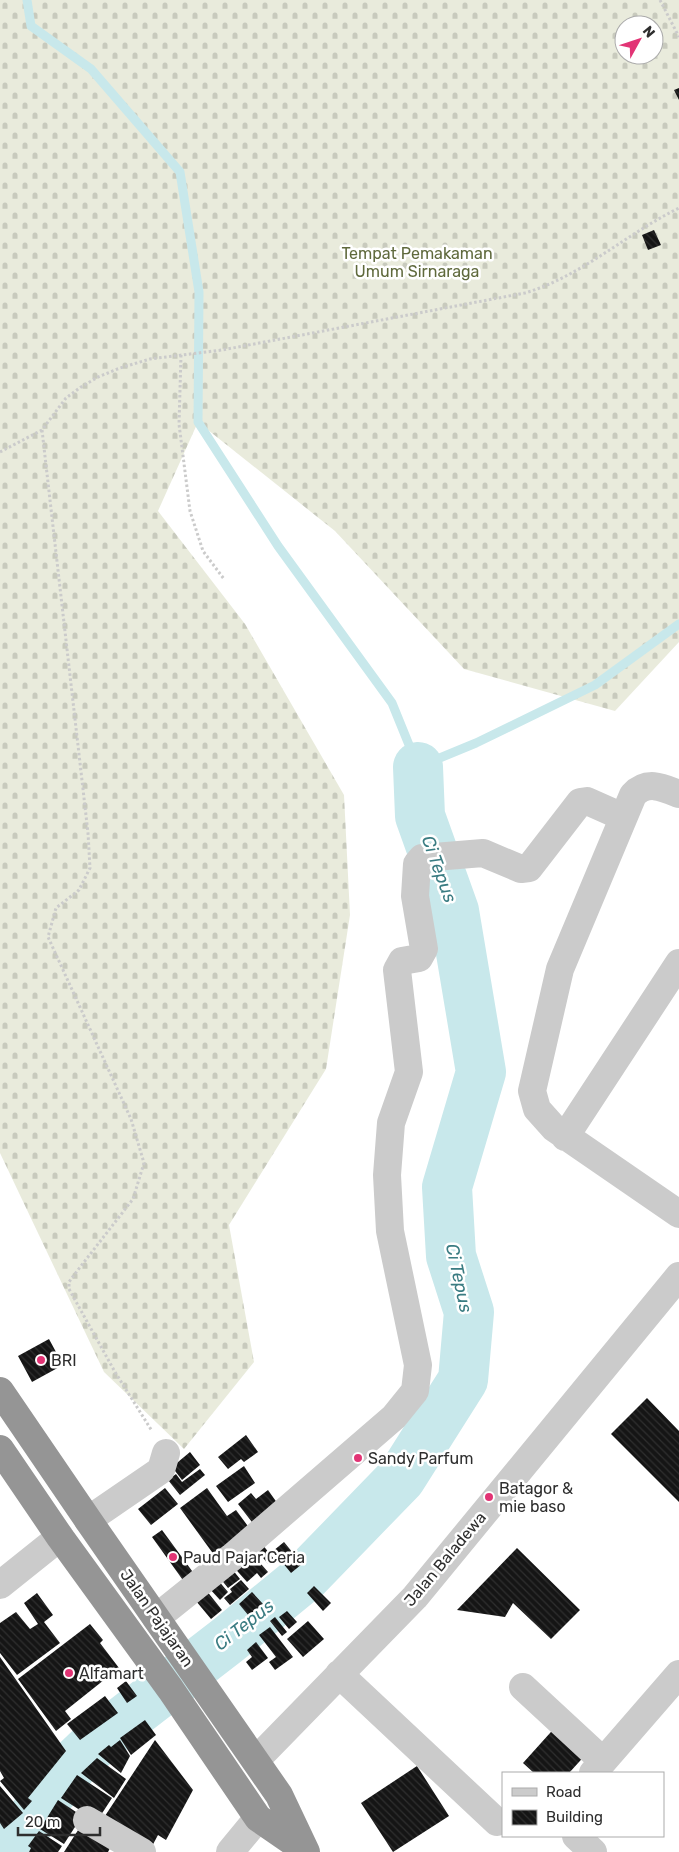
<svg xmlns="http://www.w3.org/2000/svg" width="679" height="1852" viewBox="0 0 679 1852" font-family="Rubik,sans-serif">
	<defs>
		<pattern id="cemetery-stones" width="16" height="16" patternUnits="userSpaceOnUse" patternTransform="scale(1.25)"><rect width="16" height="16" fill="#e9ebdc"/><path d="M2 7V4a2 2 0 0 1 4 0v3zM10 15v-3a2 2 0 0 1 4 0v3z" fill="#c8cabd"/></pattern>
		<pattern id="building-back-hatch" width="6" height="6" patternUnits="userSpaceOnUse" patternTransform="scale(1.25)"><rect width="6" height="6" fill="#151515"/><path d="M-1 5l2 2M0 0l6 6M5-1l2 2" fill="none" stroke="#2f2f2f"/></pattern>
	</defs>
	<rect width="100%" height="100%" fill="#fff"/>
	<path fill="url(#cemetery-stones)" fill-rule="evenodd" d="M0,0h679v642l-64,69 -151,-42 -129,-138 -137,-109 -40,89 87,113 99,171 6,120 -24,154 -97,156 25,137 -70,87 -80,-77 -104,-219zM624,25h30v30h-30z"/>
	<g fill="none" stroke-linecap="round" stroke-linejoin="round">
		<path stroke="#c8e8eb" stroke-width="9" d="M27,0l4,26 60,43 89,103 19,120 -1,130 80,124 114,157 26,64 58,-24 119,-58 84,-61"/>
		<path stroke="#c8e8eb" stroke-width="50" d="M8,1852l35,-49 31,-39 27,-26 127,-98 77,-63 96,-99 62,-98 6,-68 -18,-56 -4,-69 34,-115 -27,-161 -34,-95 -2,-49"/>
	</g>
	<path fill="url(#building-back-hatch)" d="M679,88v12l-5,-10z
		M654,230l7,15 -13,5 -6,-15z
		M49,1339l14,26 -31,17 -14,-26z
		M647,1398l32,33v71l-68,-68z
		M246,1435l12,17 -14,10 -3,-3 -13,10 -10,-12z
		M190,1452l10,13 -18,15 -10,-13z
		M244,1466l11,17 -27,19 -12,-16z
		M200,1469l5,6 -25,20 -12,-15 8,-6 6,8z
		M165,1488l13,16 -27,21 -13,-16z
		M207,1488l20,28 9,-6 17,23 -36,26 -37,-51z
		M268,1490l12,17 -25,19 -17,-22 13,-11 5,6z
		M162,1530l33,45 -10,8 -33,-46z
		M258,1539l16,20 -6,5 -16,-20z
		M284,1542l18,22 -11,9 -18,-22z
		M247,1548l21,24 -7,6 -4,-5 -10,9 -17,-19z
		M517,1548l63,62 -29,29 -38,-36 -8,14 -48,-7z
		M228,1564l12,15 -12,9 -12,-15z
		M217,1579l11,13 -8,8 -12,-13z
		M241,1580l8,9 -19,16 -6,-7 8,-6 -2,-3z
		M202,1585l20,25 -11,9 -20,-24z
		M314,1586l17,17 -8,8 -16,-18z
		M252,1592l11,12 -14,12 -10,-12z
		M37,1593l16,22 -9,7 16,21 -43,32 -17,-22v-30l16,-11 14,17 8,-5 -14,-21z
		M287,1611l10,11 -8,7 -10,-12z
		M275,1617l12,15 -5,4 -12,-15z
		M308,1621l16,18 -21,18 -16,-18z
		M90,1624l13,16 -3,3 19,25 -54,43 6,8 -15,12 -38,-52z
		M270,1627l23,30 -18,13 -6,-8 7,-5 -17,-22z
		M256,1642l12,16 -16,12 -6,-8 6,-5 -5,-7z
		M0,1657l66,94 -38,47 4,3 -8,9 -24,-29 4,-3 -4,-7z
		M126,1681l11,15 -10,7 -10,-15z
		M105,1696l13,17 -38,27 -13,-16z
		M145,1720l11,15 -25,20 -11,-17z
		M559,1723l30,28 -20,22h-35l-11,-10z
		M120,1740l10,16 -9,17 -23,-19 11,-9 2,2z
		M155,1740l38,50 -27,50 -8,-5 -8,15 -49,-28z
		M97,1758l29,21 -12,19 -33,-25z
		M417,1766l32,50 -56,36 -32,-49z
		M77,1775l35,23 -15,23 -36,-23z
		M0,1786l23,27 -19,16 -4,-6z
		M58,1800l24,16 -18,28 -24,-15z
		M82,1824l31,18 -5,10h-44z
		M39,1831l23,15 -4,6h-29l2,-4 -3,-2z"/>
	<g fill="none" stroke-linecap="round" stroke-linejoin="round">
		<path stroke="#cbcbcb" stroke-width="3" stroke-dasharray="2.5 2.5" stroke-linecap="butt" d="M660,0l19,37
			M181,355l-2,69 11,87 13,40 21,28
			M42,430l46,403 2,35 -11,22 -23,18 -8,29 83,182 13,44 -11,36 -59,76 -5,7v7l46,83 37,59
			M0,452l42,-22 24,-32 15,-11 17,-10 22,-9 30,-9 72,-9 303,-57c57,-17 101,-59 154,-85"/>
		<path stroke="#cbcbcb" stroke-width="28" d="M679,794c-17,-7 -32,-14 -46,1l-73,174 -28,122 5,18 17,19 125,86
			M565,1137l114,-174
			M88,1520l73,-50 5,-17
			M0,1585l60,-48
			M156,1618l76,-61 162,-140 21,-26 3,-26 -28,-134 -3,-56 4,-52 18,-51 -12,-102 5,-9 17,-3 5,-9 -9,-53 2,-32 5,-6 61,-5 38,16 8,-1 51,-66 7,-1 36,16
			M339,1674l158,148
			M523,1687l80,74
			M256,1760l159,-163 264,-321
			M593,1773l86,-99
			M87,1820l55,32
			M576,1836l17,16
			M230,1852l28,-34"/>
		<path stroke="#959595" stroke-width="28" d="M0,1391l88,129 191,275 27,57
			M0,1449l60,88 111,153 87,128 45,31"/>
	</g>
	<g fill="#e23475" stroke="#fff" stroke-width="2">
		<circle cx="41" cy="1360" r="5"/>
		<circle cx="358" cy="1458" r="5"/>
		<circle cx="489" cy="1497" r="5"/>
		<circle cx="173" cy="1557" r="5"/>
		<circle cx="69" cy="1673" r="5"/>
	</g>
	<g text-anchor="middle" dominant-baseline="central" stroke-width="5" stroke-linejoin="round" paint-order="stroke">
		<g font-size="16" fill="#5f693c" stroke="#fff">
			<text x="417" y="253">Tempat Pemakaman<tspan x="417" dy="18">Umum Sirnaraga</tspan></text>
		</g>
		<g font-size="16" fill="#2e2e2e" stroke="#fff" text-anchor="start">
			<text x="51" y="1360">BRI</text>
			<text x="368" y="1458">Sandy Parfum</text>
			<text x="499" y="1488">Batagor &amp;<tspan x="499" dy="18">mie baso</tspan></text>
			<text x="183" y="1557">Paud Pajar Ceria</text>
			<text x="79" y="1673">Alfamart</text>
		</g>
		<g font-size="16" fill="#2e2e2e" stroke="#fff">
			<text transform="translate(445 1559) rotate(-50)">Jalan Baladewa</text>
			<text transform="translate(157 1618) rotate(55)">Jalan Pajajaran</text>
		</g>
		<g font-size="18" font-style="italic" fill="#3a7c82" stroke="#fff">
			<text transform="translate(439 869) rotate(70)">Ci Tepus</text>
			<text transform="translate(459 1278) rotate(78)">Ci Tepus</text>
			<text transform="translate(244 1625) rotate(-38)">Ci Tepus</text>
		</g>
	</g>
	<rect x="502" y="1772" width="162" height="65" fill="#ffffff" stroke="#ababab"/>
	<rect x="512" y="1788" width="25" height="8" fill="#cbcbcb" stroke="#ababab"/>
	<text x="546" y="1797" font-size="15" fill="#2e2e2e">Road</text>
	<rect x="512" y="1810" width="25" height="15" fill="url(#building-back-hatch)" stroke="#ababab"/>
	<text x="546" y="1822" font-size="15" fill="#2e2e2e">Building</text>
	<g transform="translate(639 40) rotate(50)"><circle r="24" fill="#ffffff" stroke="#ababab"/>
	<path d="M0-4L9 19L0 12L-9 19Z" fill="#e23475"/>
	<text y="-8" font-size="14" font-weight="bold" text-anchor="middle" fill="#2e2e2e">N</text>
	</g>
	<path d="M18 1827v8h82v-8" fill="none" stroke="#2e2e2e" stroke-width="2.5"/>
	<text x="25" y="1827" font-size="15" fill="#2e2e2e" stroke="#ffffff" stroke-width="4" paint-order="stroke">20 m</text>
</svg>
